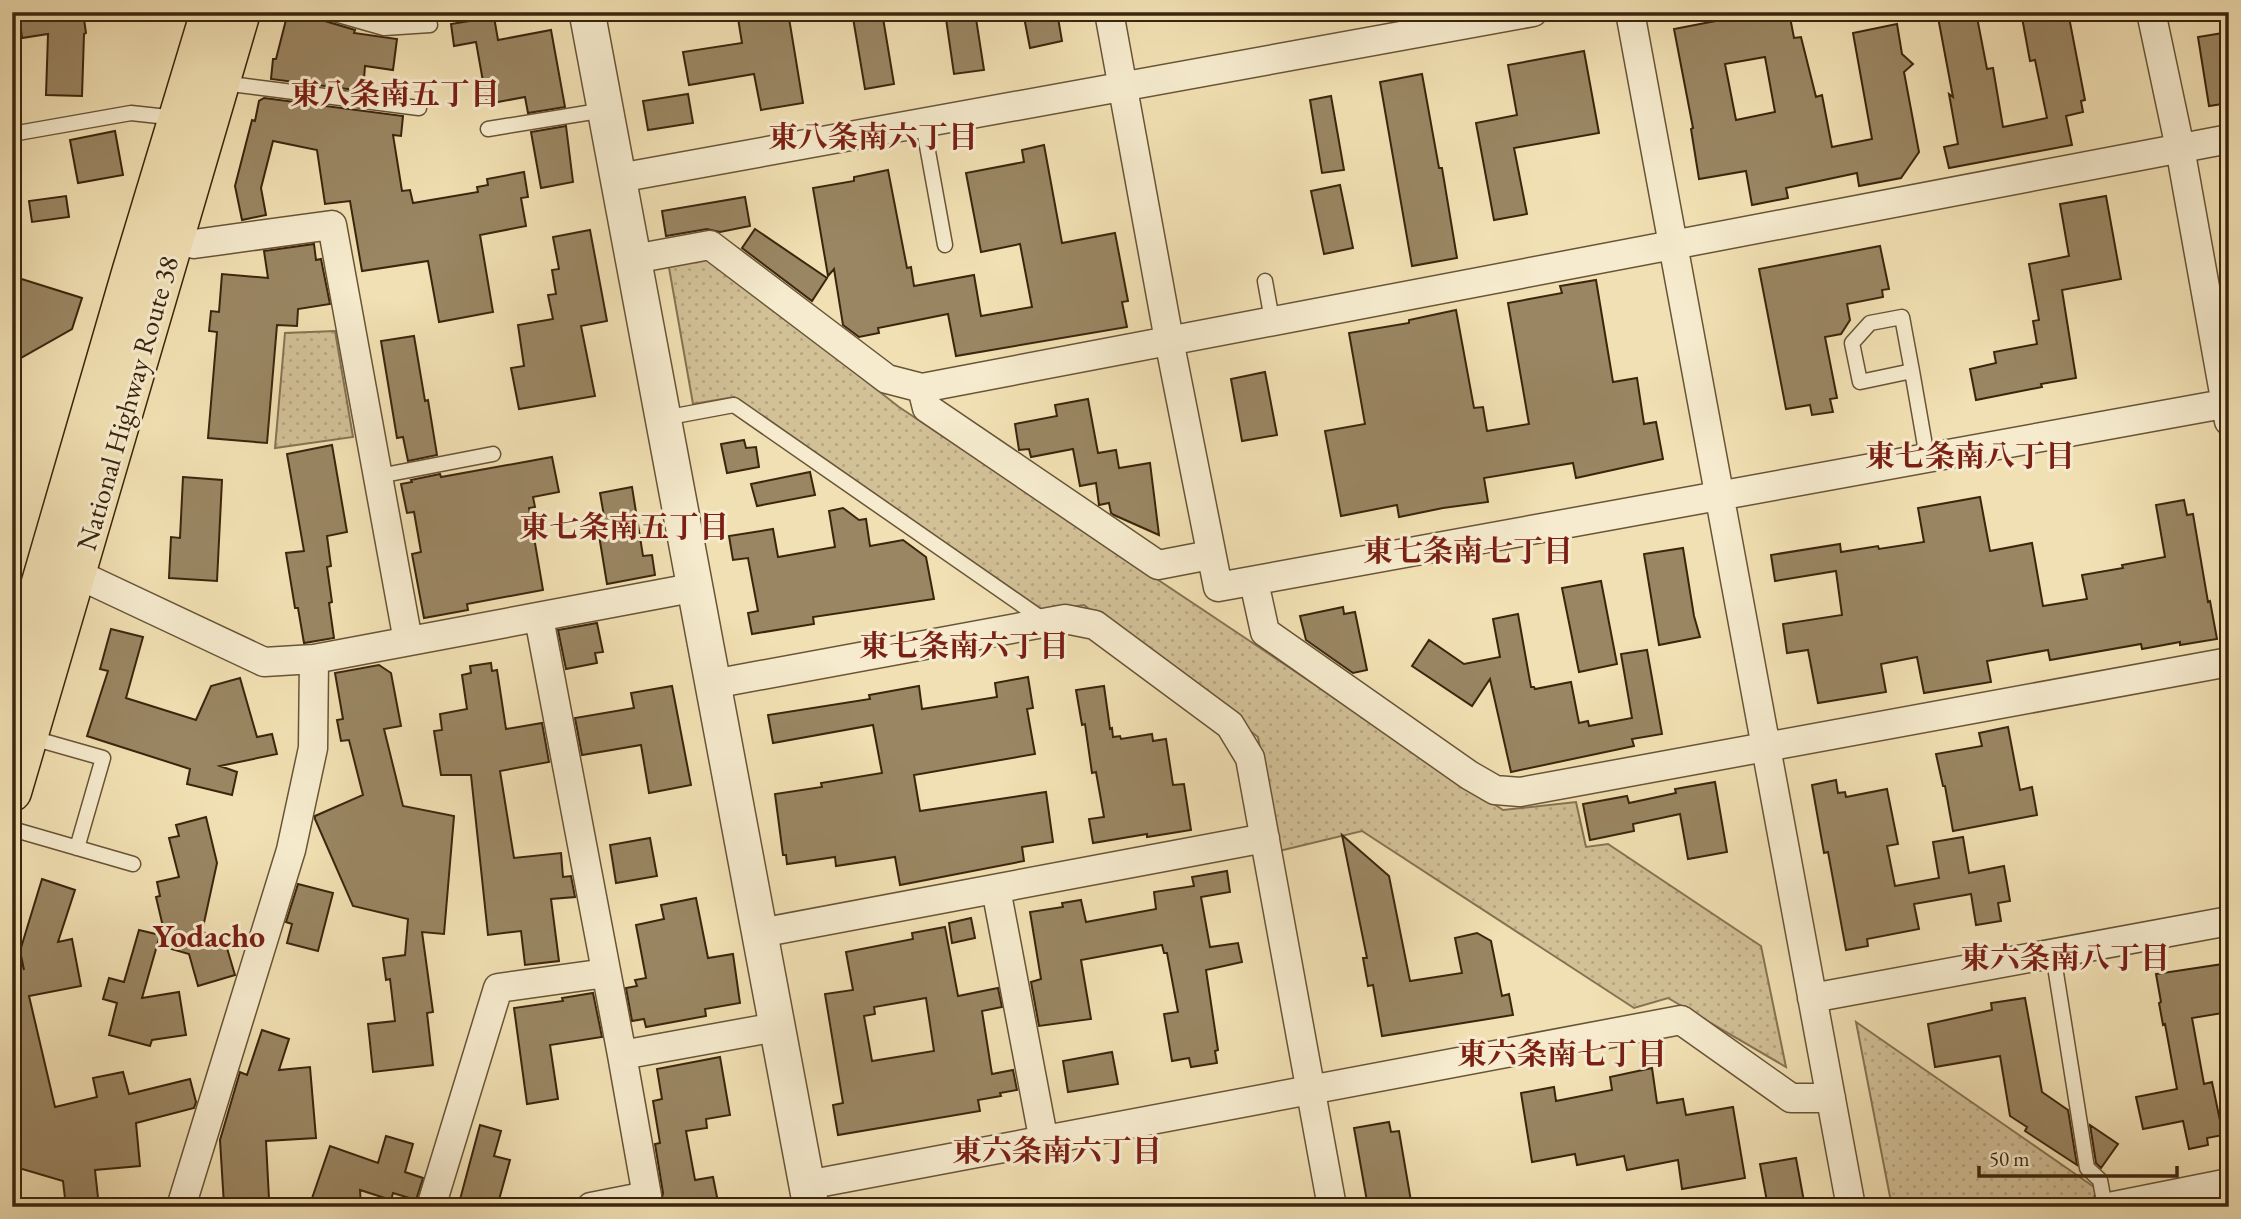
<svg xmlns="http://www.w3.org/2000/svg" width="2241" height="1219" viewBox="0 0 2241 1219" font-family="'EB Garamond','Noto Serif JP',serif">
	<defs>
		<pattern id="park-dots" width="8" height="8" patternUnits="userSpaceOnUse" patternTransform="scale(1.75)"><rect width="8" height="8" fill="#d2c097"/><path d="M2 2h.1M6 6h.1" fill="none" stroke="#b5a581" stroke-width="1.8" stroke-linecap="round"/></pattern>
	</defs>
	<rect width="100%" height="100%" fill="#f1e0b3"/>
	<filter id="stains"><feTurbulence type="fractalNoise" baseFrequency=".00286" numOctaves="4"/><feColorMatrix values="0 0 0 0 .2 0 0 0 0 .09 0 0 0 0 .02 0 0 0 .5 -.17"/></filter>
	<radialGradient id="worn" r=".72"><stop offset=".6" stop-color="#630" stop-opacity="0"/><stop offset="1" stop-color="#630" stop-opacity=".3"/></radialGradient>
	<path fill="url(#park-dots)" stroke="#867252" stroke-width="2" d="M709,258l190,149 604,403 73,-8 10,45 22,-3 153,102 25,121 -118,-69 -34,10 -272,-177 -83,20 -21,-114 -174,-132 -40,6 -310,-214 -41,7 -25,-142z
		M335,331l18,106 -78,11 10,-115z
		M1856,1022l241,167 -7,18h-198z"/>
	<path fill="#9a8663" stroke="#3b250d" stroke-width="2" fill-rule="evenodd" d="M19,12h64l3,21 -2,1 -2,62 -36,-1 2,-61 -26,4z
		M288,12h16l16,4 5,5 30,9 -1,3 43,6 -4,31 -28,-4 -2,25 -92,-12 2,-20h3z
		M737,12h51l15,91 -42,7 -7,-36 -65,11 -6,-33 59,-9z
		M852,12h30l12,72 -29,5z
		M945,12h30l9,58 -30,4z
		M1023,12h34l5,29 -32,7z
		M1789,12l5,26 7,-1 15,60 6,-2 10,52 40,-8 -19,-106 44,-9 5,30 11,10 -9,8 15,80 -18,26 -42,8 -2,-13 -71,15 2,10 -36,7 -6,-34 -47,8 -8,-50 2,-1 -19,-99 78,-15 1,4zM1765,57l10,55 -39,8 -11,-56z
		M1937,12h39l11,57 6,-1 10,59 44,-9 -12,-58 -5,1 -9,-49h47l17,88 -4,1 2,11 -17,4 6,29 -123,23 -5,-21 14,-3 -9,-50 4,3z
		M494,17l4,23 53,-10 14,77 -37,6 -3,-16 -38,7 -11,-62 -22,4 -3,-22z
		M2229,32v71l-20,3 -11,-69z
		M1584,51l15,82 -85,15 13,66 -33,6 -18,-97 41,-8 -9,-50z
		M1422,74l17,94h3l15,90 -45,8 -32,-184z
		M688,94l5,29 -45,7 -5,-29z
		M1331,96l13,74 -22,3 -12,-73z
		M264,98l139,18 -2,20 -8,-1 9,56 8,-1 3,13 65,-11 -1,-5 11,-2 -1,-6 37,-7 4,25 -7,1 5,28 -46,9 13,77 -54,10 -11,-61 -66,10 -12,-70 -25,3 -8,-54 -44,-9 -12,47 5,27 -24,5 -7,-34 17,-66 3,1 4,-20z
		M566,126l7,56 -32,6 -10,-56z
		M115,131l8,44 -45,8 -8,-43z
		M1044,145l18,98 53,-10 13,68 -6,1 5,25 -171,29 -8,-42 -70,14 1,5 -20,4 -16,-12 -9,-56 -6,7 -15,-88 41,-7v-4l34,-7 19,98 4,-1 3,19 60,-11 7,41 51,-9 -12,-63 -39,8 -15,-79 58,-11 -2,-12z
		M1340,185l13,63 -29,6 -13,-63z
		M66,196l3,21 -37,5 -3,-21z
		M2106,196l15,83 -59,11 14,88 -35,6 1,3 -66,13 -6,-31 26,-6 -2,-11 43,-8 -4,-23 6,-1 -10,-56 40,-8 -9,-52z
		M745,197l5,29 -30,6 -13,-3 -41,7 -4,-25z
		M755,229l72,49 -15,23 -70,-53z
		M590,230l17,91 -26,5 14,70 -76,13 -8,-41 13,-2 -6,-41 35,-6 -5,-24 8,-1 -4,-24 7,-1 -6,-32z
		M314,244l2,16 5,-1 9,45 -32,5 -1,17 -20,-1 -10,118 -59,-5 9,-106 -8,-1 2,-20 8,1 3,-38 46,4 -4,-27z
		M1880,246l9,43 -7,1 1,7 -36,7 3,16 -9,14 -16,3 12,61 -7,1 3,13 -21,3 -2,-10 -24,4 -27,-140z
		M12,276l70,22 -10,31 -60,34z
		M1596,280l17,102 24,-4 7,46 12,-2 7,37 -87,19 -3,-15 -89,15 4,24 -45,6 -44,9 -2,-12 -56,11 -16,-85 40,-7 -16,-91 60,-10v-3l47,-10 18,98 9,-1 4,24 42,-7 -21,-121 54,-10 -2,-7z
		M414,336l11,65 3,-1 9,55 -29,6 -5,-24 -6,1 -16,-97z
		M1265,372l12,63 -35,6 -11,-62z
		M1088,399l10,54 18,-3 3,18 31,-5 9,72 -45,-20 -3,-2 -2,-10 -10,2 -3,-22 -16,3 -7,-37 -42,8 -2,-8 -10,1 -4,-26 42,-8 -2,-11z
		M744,440l2,8 10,-1 3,20 -32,6 -6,-29z
		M332,445l15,87 -20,4 4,30 -4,1 5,35 -3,1 5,35 -30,5 -6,-35h-3l-9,-55 18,-2 -17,-97z
		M552,457l7,35 -26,5 2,10 -6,1 14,82 -76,14 1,6 -44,8 -12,-64 9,-2 -7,-40 -7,1 -6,-29 11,-2 -1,-2 29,-6 1,3z
		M810,472l5,23 -58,11 -6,-22z
		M183,477l39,3 -5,101 -48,-3 2,-41 9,1z
		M632,487l11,69 9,-1 3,20 -48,9 -11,-67 8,-1 -4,-23z
		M1980,497l10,54 42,-8 11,63 44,-7 -5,-24 41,-7 -1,-3 43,-8 -9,-52 28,-5 3,15 6,-1 15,88 2,-1 7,38 -37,6v-3l-38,7 -1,-5 -91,16 -2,-10 -61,11 4,21 -67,11 -7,-36 -36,7 5,28 -68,11 -10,-53 -21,3 -4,-29 59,-9 -6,-44 -61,10 -4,-26 69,-11 1,8 37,-6 1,3 45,-7 -6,-34z
		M843,508l16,12 7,-1 4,27 33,-6 23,17 8,42 -121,18 1,7 -62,10 -4,-21 10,-2 -10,-53 -15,2 -4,-24 44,-7 5,28 57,-10 -6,-36z
		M1683,548l11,68 6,21 -41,8 -15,-91z
		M1601,581l16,83 -38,8 -17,-84z
		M1343,607l1,7 11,-2 12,58 -14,3 -47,-33 -6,-24z
		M1518,614l13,73h3l1,2 36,-7 8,41 9,-2 1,5 43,-8 -11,-64 26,-4 15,84 -30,5 2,7 -123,26 -21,-93 -18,27 -60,-40 17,-26 35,24 36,-7 -7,-38z
		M597,623l6,29 -8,1 2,10 -31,6 -8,-39z
		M111,629l32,8 -17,61 70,22 15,-34 29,-8 17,59 15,-3 5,20 -57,12 17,6 -5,23 -45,-11 3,-15 -103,-33 21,-65 -8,-2z
		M491,663l1,8 5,-1 9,59 36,-6 7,39 -49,9 14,87 47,-5 2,24 8,-1 4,21 -24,2 8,62 -34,4 -4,-34 -33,4 -17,-160h-30l-7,-44 8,-1 -2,-16 27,-5 -5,-34 9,-2 -1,-7z
		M379,665l12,8 10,53 -17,3 19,77 51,10 -10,118 -22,-2 11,80 -6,1 6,52 -60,7 -5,-48 27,-3 -5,-42 -4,1 -3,-22 22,-3 3,-36 -55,-13 -38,-87v-3l48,-21 -14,-55 -8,1 -4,-21 6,-1 -8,-46z
		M1028,677l5,31 -6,1 8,45 -121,21 6,36 126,-19 7,50 -31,5 2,14 -124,24 -5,-28 -59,9 -1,-9 -48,7 -1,-9h-3l-8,-61 47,-7 -1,-4 61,-10 -9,-48 -100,18 -5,-28 102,-16 -1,-4 50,-9 3,23 75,-12 -2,-14z
		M672,686l19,99 -42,8 -8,-48 -59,10 -7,-37 59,-10 -3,-15z
		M1104,686l6,43 2,-1 1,9 7,-1 1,3 31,-5 1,7 13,-2 7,46 11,-1 7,46 -44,7v-3l-54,9 -4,-24 15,-2 -8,-45 -4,1 -7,-49 -3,1 -6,-35z
		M2008,727l12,63 12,-3 5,28 -84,16 -8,-45h-2l-7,-32 46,-8 -3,-13z
		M1836,780l2,13 7,-1 1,5 41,-8 11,55 -11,2 8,40 44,-8 -6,-36 30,-5 6,36 35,-7 6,35 -12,2 3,18 -25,4 -5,-31 -57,10 5,25 -52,10 1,7 -22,4 -18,-98 -4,1 -12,-68z
		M1715,782l12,70 -39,7 -8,-45 -47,10 1,7 -44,9 -7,-36 44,-8 2,7 47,-10 -1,-4z
		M206,817l11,46 -15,69 22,6 11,37 -37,11 -9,-32 -21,-6 -12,-51 4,-1 -3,-14 22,-5 -10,-39 10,-2 -3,-11z
		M1342,835l47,41 21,105 52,-8 -7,-35 22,-5 14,8 11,55 7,-2 4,21 -131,21 -9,-51 -5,1 -5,-28h4z
		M650,838l7,38 -41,7 -6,-38z
		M1227,871l3,21 -29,5 9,50 28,-4 4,19 -36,8 12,80 -3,1 2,12 -26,4 -2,-9 -17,3 -8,-47 14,-2 -11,-59h-3l-2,-8 -81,15 10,59 -52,7 -8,-44 10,-3 -11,-67 33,-5 -1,-4 19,-3 5,22 70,-13 -2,-17 40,-6 -2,-9z
		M42,879l33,11 -17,52 14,-3 9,47 -52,10 26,111 42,-10 -4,-19 30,-6 6,22 61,-15 6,23 -2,6 -58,15 4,43 -45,4 4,37h-33l-3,-26 -51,-15v-204l10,-1 2,9 -4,-19z
		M298,884l35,9 -15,58 -31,-8 5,-19 -6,-2z
		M696,898l12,60 25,-4 7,49 -35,6 1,7 -60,11 -2,-8 -12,2 -6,-33 11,-2 -2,-6 11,-2 -10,-53 28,-6 -3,-14z
		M971,918l4,20 -23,5 -3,-20z
		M945,927l13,69 40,-8 4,19 -20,4 10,63 21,-4 4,20 -17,3 1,3 -23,4 2,11 -142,24 -5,-30 10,-2 -18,-109 28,-4 -7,-38 67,-13 -1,-6zM926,998l8,53 -62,10 -8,-45 11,-2 -1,-7z
		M139,930l21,5 -18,63 37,-6 7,43 -34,5 -2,6 -41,-11 8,-32 -14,-4 6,-21 15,4z
		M2223,964l3,21h3v27l-37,6 12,66 8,-2 11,53 -16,3 1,7 -19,4 -6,-28 -40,8 -7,-32 41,-8 -12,-65 -2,1 -4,-22 2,-1 -5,-28z
		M593,993l9,44 -52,8 8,54 -31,5 -13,-96 49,-7 -1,-3z
		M2025,998l17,94 26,18 9,55 -52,-34 2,-4 -17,-11 -10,-60 -65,11 -7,-43 64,-14 -1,-7z
		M262,1030l27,9 -10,31 31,-3 6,71 -50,3 3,58 -45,6 -4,-65 20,-68 7,3z
		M1112,1052l6,32 -50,8 -5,-31z
		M720,1057l10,58 -24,4 1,9 -21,3 9,49 18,-3 6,30h-59l3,-14 -8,-49 5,-1 -7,-42 9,-2 -5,-30z
		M1652,1068l5,35 26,-4 3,16 47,-8 12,71 -63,11 -4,-29 -51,10 -3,-14 -47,9 -2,-11 -43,8 -11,-69 33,-6 2,14 56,-11 -2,-13z
		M1389,1122l2,10 8,-1 13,76h-44l-14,-79z
		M480,1125l21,6 -7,25 16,4 -13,47h-39z
		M2090,1125l28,19 -17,24 -5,-5z
		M386,1136l27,8 -8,28 18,6 -7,22 -23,-7 -2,7 -31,-10 1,17h-52l21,-61 48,17z
		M1796,1158l9,49h-37l-8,-43z"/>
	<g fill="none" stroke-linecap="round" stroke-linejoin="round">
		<defs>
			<path id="service" d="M328,12l56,16 46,-3
				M223,83l196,25
				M923,124l22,121
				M488,129l117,-19
				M12,134l119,-21 46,5
				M1265,281l7,39
				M1912,371l-10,-54 -32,6 -18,20 8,39 52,-11 15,86
				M664,418l70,-13 311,216
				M379,476l114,-22
				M29,737l74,21 -26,90
				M12,829l121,35
				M2053,954l34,214 13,12 5,27"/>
			<path id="minor" d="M1109,12l60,328 49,247 1011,-184
				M1630,12l221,1195
				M2151,12l29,136 49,273
				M619,178l914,-166
				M176,238l18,6 138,-19 76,416
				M634,259l76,-14 177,134 35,9 1307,-249
				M922,388l5,20 231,157 52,-10
				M77,574l187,88 50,-3 383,-72
				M1254,582l11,50 204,143 26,15 25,2 709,-130
				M539,618l83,437 25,141 -56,11
				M713,684l352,-65 30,6 135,100 20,33 82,449
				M996,889l48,253
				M760,933l505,-95
				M1812,998l417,-77
				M622,1055l154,-28
				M807,1185l874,-165 110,78h40
				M181,1207l110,-357 22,-102 1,-89
				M431,1207l67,-219 108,-15
				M2109,1207l120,-24"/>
			<path id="tertiary" d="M587,12l224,1195"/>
			<path id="trunk" d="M12,682l119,-409 79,-261
				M12,792l229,-780"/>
		</defs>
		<use href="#service" stroke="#685436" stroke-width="17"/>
		<use href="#minor" stroke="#685436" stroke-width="31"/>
		<use href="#tertiary" stroke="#685436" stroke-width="38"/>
		<use href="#trunk" stroke="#3b250d" stroke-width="41"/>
		<path stroke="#3b250d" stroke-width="4.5" stroke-dasharray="5 3.5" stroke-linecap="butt" d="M12,866l5,-16"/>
		<use href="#service" stroke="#f6ebce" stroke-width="14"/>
		<use href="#minor" stroke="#f6ebce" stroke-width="28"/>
		<use href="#tertiary" stroke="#f6ebce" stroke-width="35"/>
		<use href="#trunk" stroke="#f1e0b3" stroke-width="38"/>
	</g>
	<g text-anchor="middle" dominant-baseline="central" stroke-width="6" stroke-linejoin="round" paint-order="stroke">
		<g font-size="28" fill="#3b250d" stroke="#f6ebce">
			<text transform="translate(127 403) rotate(-74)">National Highway Route 38</text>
		</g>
		<g font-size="30" font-weight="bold" fill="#7a1f14" stroke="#f6ebce">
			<text x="395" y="93">東八条南五丁目</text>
			<text x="873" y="136">東八条南六丁目</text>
			<text x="1970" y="455">東七条南八丁目</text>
			<text x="624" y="526">東七条南五丁目</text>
			<text x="1468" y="550">東七条南七丁目</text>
			<text x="964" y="645">東七条南六丁目</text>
			<text x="2065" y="957">東六条南八丁目</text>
			<text x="1562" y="1053">東六条南七丁目</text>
			<text x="1057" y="1150">東六条南六丁目</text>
		</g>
		<g font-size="32" font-weight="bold" fill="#7a1f14" stroke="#f6ebce">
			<text x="209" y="936">Yodacho</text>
		</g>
	</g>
	<rect width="2241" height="1219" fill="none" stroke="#f1e0b3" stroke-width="42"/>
	<rect x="14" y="14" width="2213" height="1191" fill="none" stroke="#3b250d" stroke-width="3.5"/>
	<rect x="21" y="21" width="2199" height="1177" fill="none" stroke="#3b250d" stroke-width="2"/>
	<path d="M1979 1166v10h198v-10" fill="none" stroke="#3b250d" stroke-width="3.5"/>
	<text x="1989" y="1166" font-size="21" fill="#3b250d" stroke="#f6ebce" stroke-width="5" paint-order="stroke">50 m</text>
	<rect width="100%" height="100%" filter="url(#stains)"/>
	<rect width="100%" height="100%" fill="url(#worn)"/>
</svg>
